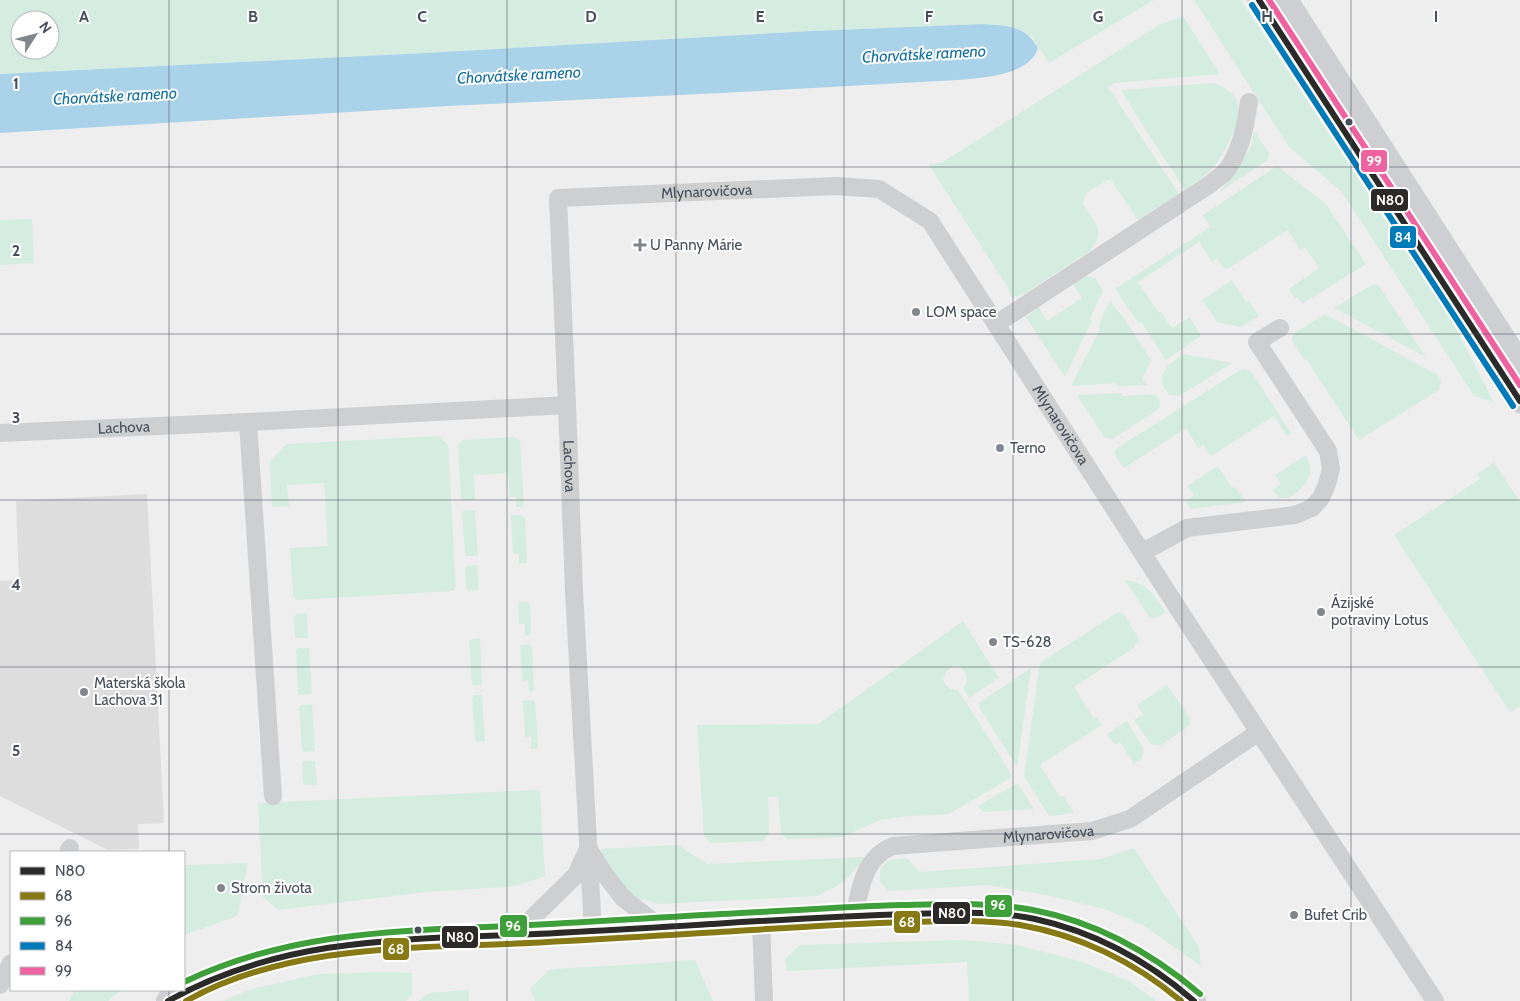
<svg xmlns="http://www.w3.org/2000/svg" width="1520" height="1001" viewBox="0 0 1520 1001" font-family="Cabin,sans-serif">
	<rect width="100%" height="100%" fill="#efeeee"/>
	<path fill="#ddd" d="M147,494l17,329 -26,1 1,25 -31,1 -108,-54v-215l19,-1 -3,-79z"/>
	<path fill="#d4ede0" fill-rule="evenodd" d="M0,0h1154l-105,63 -18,-27 -6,-4 -12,-5 -30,-3 -171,7 -387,22 -425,21zM20,20h30v30h-30z
		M1194,0h47l213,325 40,77 -20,-6 -132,-204 -53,-45z
		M1183,16l37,58 -105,9 -7,4 71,107 -41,26 -28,-41 -24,14 -3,11c11,17 24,28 7,47l-66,43 -12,4 -7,-15 -75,-116 -1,-3 12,-1 218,-138z
		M1213,83c10,3 23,10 25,22 2,18 -13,50 -25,63 -8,9 -18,15 -28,22l-35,-53 -29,-47z
		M1254,131l15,22 -1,7 -50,33 24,-30 9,-16z
		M1277,166l49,38 40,60 -64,40 -5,-7 -2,1 -6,-9 30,-21 -14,-21 -5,3 -12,-20 -62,40 -9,-11 -5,3 -13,-20 -61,40 21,31 2,-1 11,16 18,-11 11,19 -35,24 -25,-38 -3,1 -23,-34 95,-62 -7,-12z
		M32,219l2,44 -34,2v-45z
		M1087,276l9,3 7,11 -13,29 2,2 -27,56 -39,-60 13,-10 8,14 35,-23 -9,-14z
		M1232,280l14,22 3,-1 10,15 -19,11 -23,-5 -15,-22z
		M1373,284l6,2 47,71 -92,-49z
		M1110,301l11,14h1l29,45 -9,20 5,5 -29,1 -2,-3 -45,3 29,-57 -2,-2z
		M1325,314l113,61 3,5 -2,10 -80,50 -53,-81 -2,1 -12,-20 2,-7z
		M1184,354l48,9 -53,33 -10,-1c-16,-20 -2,-30 15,-41z
		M1242,369l9,2 40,62 -4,3 -13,-20 -63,40 -8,-11 -5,3 -12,-20 -62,40 -10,-14 3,-6z
		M1121,393l2,3 32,-2 5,7 -1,8 -47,30 -8,-2 -27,-42z
		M439,436l9,9 8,142 -3,4 -157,9 -3,-4 -3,-48 38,-2 -4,-63 -37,2 2,21 -17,1 -2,-45 16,-18z
		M515,437l5,4 4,63 -2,3h-6v-10h-6l-2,-24 -34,2 1,25h-11l-3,-2 -3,-53 5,-5z
		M1306,455c2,5 5,10 4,16 0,10 -13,24 -23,27 -2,1 -5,0 -8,0l-6,-8 8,-6 -6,-9z
		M1494,462l26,40v204l-10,6 -116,-177 86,-56 -3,-5z
		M1218,466l14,22 3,-1 11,15 -55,7 -6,-8 9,-6 -7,-9z
		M465,510h10l3,46h-11l-2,-1 -3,-43z
		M522,515l3,3 2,43 -1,2 -7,1v-10h-6l-2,-39z
		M478,565l1,25 -11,1 -2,-3 -1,-20 3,-2z
		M1125,580c23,3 29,14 41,32l-9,6 -8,-1z
		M518,602h10l2,3 1,29 -6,2v-12h-6z
		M1118,612l6,2 16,27 -6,4 1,2 -61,40 20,32 2,-2 6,8 -62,40 20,32 3,-1 11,16 -6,2 -19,2 -25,-40 16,-113z
		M307,613l1,25h-11l-2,-2 -1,-19 2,-3z
		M963,621l36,57 -30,20 -6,-10c6,-8 5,-16 -5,-22 -9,2 -12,4 -15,13 2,7 7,12 15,11l41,64 13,23 -63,37 -40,2 -29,4 -38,17 -55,2 -6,-6 -3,-36h-10l1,36 -6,8 -52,2 -7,-7 -7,-111 121,-1z
		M480,638l2,47 -8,1 -2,-2 -3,-43 3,-2z
		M530,644l2,3 2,43 -2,2h-3l-1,-12 -6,1 -2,-36z
		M298,648h11l3,46 -12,1 -2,-2 -2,-43z
		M1031,668l-14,99 -38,-60 1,-5z
		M1167,685l23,33 -1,8 -28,19 -10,-1 -17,-24 9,-6 -6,-9z
		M475,695h7l3,46 -8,1 -2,-2 -3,-42z
		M533,700l2,2 3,45 -2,2h-5v-12h-6l-2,-36z
		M312,704l3,47 -11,1 -2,-2 -3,-44 3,-1z
		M1127,721l17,28 -2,9 -8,6 -14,-22 -5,3 -8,-11z
		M304,761h11l2,24h-12l-2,-2 -1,-20z
		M1016,784h2l16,25 -51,3 -5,-6z
		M537,790l3,2 5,84 -29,10 -90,6 -148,18 -15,-13 -5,-94z
		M678,845l29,19 157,-7c-12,21 -25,29 -47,39l-159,8 -32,-10 -22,-27 -3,-18z
		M1134,848l65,99 2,19 -58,-41 -38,-16 -59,-14 -59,-10 -98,6 -9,-9c-2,-20 9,-23 27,-24l13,14 181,-13z
		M248,863l-10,51 -3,3 -51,18v-70z
		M963,940l54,5 66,17 46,19 27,20h-187l-2,-39 -180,9 -2,-12 15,-14z
		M695,960l18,41h-178l-5,-12 19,-19 18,-2 42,-2z
		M387,972l25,1v23l-6,5h-183l29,-12 67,-15z
		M75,990h47l-14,11h-39z
		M469,990v11h-51l11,-8z"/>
	<path fill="#aad3e9" d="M983,24c25,2 42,1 55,24 -9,28 -56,30 -80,32l-237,13 -273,13 -448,27v-59l425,-21 387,-22z"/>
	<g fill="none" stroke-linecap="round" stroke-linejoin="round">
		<g stroke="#cdcfd1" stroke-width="18">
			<path d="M996,324l213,-139c5,-4 10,-8 15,-12 17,-19 21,-47 25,-71"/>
			<path id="s1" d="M567,405l-9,-207 278,-12 43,3 51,32 249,389 256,391"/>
			<path d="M248,422l25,374"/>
			<path id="s2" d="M0,433l248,-11 319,-17 7,186 19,340"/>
			<path d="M1143,552l44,-24 108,-13 17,-7 9,-10 6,-14 4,-15 -3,-18 -71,-109 23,-14"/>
			<path d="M590,851l13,21 20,26 37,29"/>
			<path d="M68,852l2,-4"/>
			<path id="s3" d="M854,915c7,-27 9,-57 39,-69l199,-15 38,-12 129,-87"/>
			<path d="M761,921l3,80"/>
			<path d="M516,934l60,-59 11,-24"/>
			<path d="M0,985l11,-22"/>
		</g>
		<path stroke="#cdcfd2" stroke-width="24" d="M1259,0l261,401
			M1286,0l234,364
			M168,1001c46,-28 102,-44 155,-53 50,-9 103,-10 154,-12 58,-2 117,-5 175,-9 82,-4 163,-11 245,-13 46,-1 92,-5 138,5 57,12 115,41 159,82"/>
		<defs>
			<path id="bus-1" d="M1259,0l261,401
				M168,1001c108,-61 226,-62 346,-66 66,-3 131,-7 197,-11 66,-4 131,-8 197,-10 42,-1 85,-4 127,5 60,13 113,42 159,82"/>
			<path id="bus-2" d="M186,1001c97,-54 213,-53 321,-57 65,-3 130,-7 195,-11 68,-4 137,-9 205,-11 38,-1 76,-3 113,3 59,10 115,37 161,76"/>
			<path id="bus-3" d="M184,982c105,-50 210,-51 324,-56 64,-3 129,-7 194,-11 67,-3 133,-8 200,-10 44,-1 87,-3 131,5 63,12 119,43 167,84"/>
			<path id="bus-4" d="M1252,5l261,401"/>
			<path id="bus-5" d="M1269,0l251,385"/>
		</defs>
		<use href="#bus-1" stroke="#fff" stroke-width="10"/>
		<use href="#bus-2" stroke="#fff" stroke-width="10"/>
		<use href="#bus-3" stroke="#fff" stroke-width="10"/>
		<use href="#bus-4" stroke="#fff" stroke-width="10"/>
		<use href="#bus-5" stroke="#fff" stroke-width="10"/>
		<use href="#bus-1" stroke="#2b2a29" stroke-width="6"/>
		<use href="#bus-2" stroke="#887917" stroke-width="6"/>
		<use href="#bus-3" stroke="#3fa03b" stroke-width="6"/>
		<use href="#bus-4" stroke="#007ab8" stroke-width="6"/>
		<use href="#bus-5" stroke="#ee639f" stroke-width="6"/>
	</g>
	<path fill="none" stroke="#464e59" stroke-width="1" stroke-opacity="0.55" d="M169,0v852M338,0v1001M507,0v1001M676,0v1001M844,0v1001M1013,0v1001M1182,0v1001M1351,0v1001M0,167h1520M0,334h1520M0,500h1520M0,667h1520M0,834h1520M169,990v11"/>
	<g fill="#464e59" stroke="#fff" stroke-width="2">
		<circle cx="1349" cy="122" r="4.5"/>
		<circle cx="418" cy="930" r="4.5"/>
	</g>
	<g fill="#81868d" stroke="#fff" stroke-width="2">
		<path d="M637.5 237.5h5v5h5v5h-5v5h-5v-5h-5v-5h5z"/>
		<circle cx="916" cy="312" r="5"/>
		<circle cx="1000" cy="448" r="5"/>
		<circle cx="1321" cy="612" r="5"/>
		<circle cx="993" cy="642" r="5"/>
		<circle cx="84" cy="692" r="5"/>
		<circle cx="221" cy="888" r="5"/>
		<circle cx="1294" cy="915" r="5"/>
	</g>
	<g text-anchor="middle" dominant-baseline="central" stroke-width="4" stroke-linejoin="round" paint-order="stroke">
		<g font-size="15" fill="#464e59" stroke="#fff">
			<text stroke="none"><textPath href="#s1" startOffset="356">Mlynarovičova</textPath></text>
			<text stroke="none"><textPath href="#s1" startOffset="831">Mlynarovičova</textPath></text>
			<text stroke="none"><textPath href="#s2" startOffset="124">Lachova</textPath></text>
			<text stroke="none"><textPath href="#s2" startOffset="629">Lachova</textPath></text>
			<text stroke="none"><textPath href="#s3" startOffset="239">Mlynarovičova</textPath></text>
		</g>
		<g font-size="15" fill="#464e59" stroke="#fff" text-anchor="start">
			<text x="650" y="245">U Panny Márie</text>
			<text x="926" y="312">LOM space</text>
			<text x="1010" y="448">Terno</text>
			<text x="1331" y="603">Ázijské<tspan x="1331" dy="17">potraviny Lotus</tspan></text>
			<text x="1003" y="642">TS-628</text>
			<text x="94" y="683">Materská škola<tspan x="94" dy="17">Lachova 31</tspan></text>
			<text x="231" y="888">Strom života</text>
			<text x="1304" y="915">Bufet Crib</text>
		</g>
		<g font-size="16" font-style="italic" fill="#1370a0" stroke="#fff">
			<text transform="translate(924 54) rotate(-3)">Chorvátske rameno</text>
			<text transform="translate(519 75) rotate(-3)">Chorvátske rameno</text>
			<text transform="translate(115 96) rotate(-3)">Chorvátske rameno</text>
		</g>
	</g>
	<g font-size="16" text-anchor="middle" font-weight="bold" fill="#464e59" stroke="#fff" stroke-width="4" stroke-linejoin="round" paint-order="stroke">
		<text x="84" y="22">A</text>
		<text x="253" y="22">B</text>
		<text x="422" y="22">C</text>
		<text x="591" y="22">D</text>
		<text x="760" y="22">E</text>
		<text x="929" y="22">F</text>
		<text x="1098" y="22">G</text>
		<text x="1267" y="22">H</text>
		<text x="1436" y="22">I</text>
		<text x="16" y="89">1</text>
		<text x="16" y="256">2</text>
		<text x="16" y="423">3</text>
		<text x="16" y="590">4</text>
		<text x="16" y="756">5</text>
	</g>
	<g stroke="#fff" stroke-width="2">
		<rect x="1360" y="149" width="28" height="24" rx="5" fill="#ee639f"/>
		<rect x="1370" y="188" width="39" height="24" rx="5" fill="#2b2a29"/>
		<rect x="1389" y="225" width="28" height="24" rx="5" fill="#007ab8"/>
		<rect x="984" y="894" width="29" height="24" rx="5" fill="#3fa03b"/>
		<rect x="932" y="901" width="39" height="24" rx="5" fill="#2b2a29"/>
		<rect x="893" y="910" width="28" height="24" rx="5" fill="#887917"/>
		<rect x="499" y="914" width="29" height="24" rx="5" fill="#3fa03b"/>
		<rect x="441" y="925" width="38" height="24" rx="5" fill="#2b2a29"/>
		<rect x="382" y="937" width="28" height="24" rx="5" fill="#887917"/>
	</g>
	<g font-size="14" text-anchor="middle" font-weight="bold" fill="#fff">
		<text x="1374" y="166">99</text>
		<text x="1390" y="205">N80</text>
		<text x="1403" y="242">84</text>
		<text x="998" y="910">96</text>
		<text x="952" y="918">N80</text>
		<text x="907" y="927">68</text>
		<text x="513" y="931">96</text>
		<text x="460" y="942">N80</text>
		<text x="396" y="954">68</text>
	</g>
	<rect x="10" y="851" width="175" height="140" fill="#ffffff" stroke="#b5b8bd"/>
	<rect x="20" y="867" width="25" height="8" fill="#2b2a29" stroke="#b5b8bd"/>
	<text x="55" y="876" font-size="15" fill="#464e59">N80</text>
	<rect x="20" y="892" width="25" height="8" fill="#887917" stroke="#b5b8bd"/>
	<text x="55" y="901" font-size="15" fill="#464e59">68</text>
	<rect x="20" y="917" width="25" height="8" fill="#3fa03b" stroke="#b5b8bd"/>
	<text x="55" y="926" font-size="15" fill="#464e59">96</text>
	<rect x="20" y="942" width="25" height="8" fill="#007ab8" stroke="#b5b8bd"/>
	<text x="55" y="951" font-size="15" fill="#464e59">84</text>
	<rect x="20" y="967" width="25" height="8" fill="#ee639f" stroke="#b5b8bd"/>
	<text x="55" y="976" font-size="15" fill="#464e59">99</text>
	<g transform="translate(35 35) rotate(54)"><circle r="24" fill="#ffffff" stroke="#b5b8bd"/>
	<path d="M0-4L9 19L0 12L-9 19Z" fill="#81868d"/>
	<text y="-8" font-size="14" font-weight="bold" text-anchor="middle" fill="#464e59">N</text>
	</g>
</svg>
